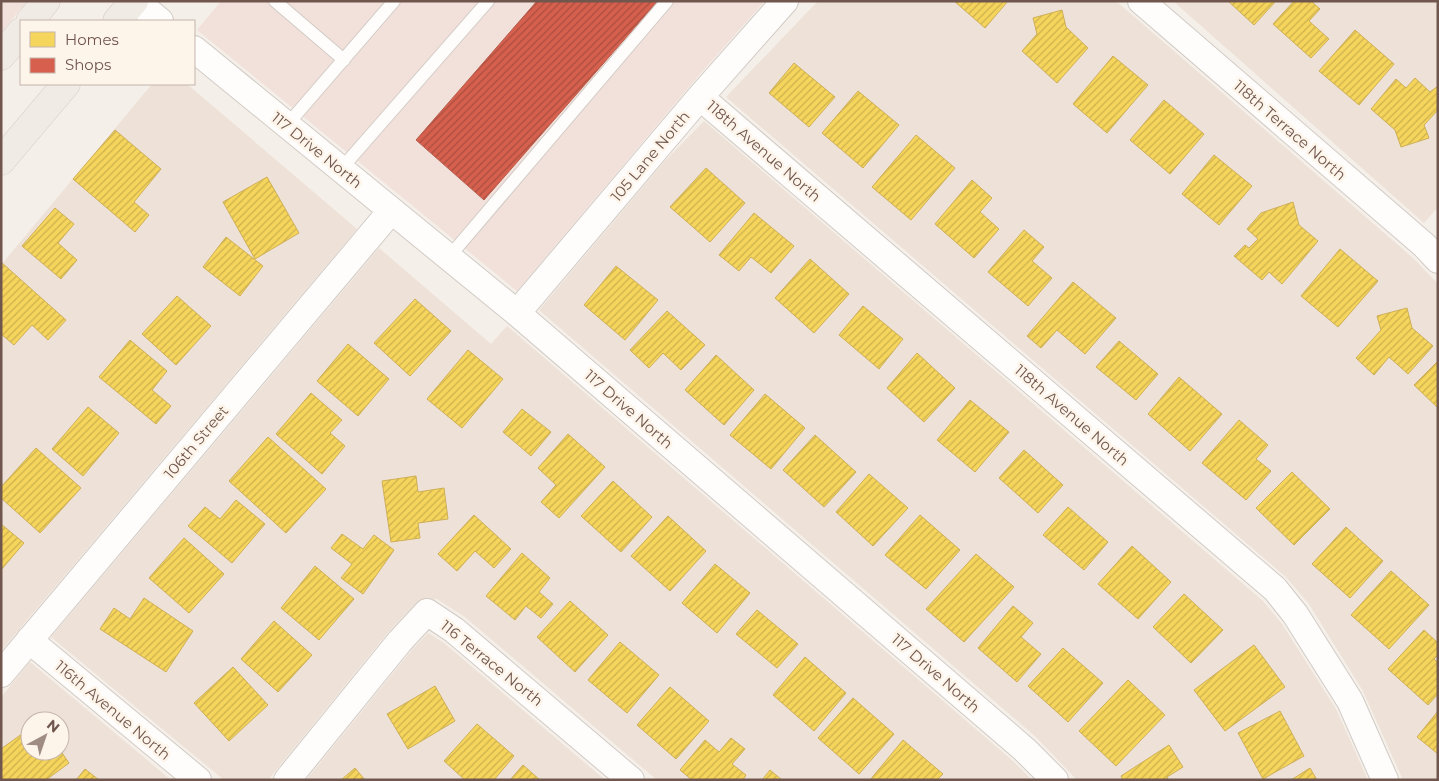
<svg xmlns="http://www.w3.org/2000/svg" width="1439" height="781" viewBox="0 0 1439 781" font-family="Montserrat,sans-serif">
	<defs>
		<pattern id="homes-hatch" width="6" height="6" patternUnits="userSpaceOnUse" patternTransform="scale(1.25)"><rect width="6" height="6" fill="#f6d55c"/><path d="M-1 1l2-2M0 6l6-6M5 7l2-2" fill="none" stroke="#ccb04e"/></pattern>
		<pattern id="shops-hatch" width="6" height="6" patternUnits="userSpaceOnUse" patternTransform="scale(1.25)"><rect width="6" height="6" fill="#d6604d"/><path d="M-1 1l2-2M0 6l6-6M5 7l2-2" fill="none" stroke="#a94e40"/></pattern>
	</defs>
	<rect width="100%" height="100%" fill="#f5efe9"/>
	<path fill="#eee1d7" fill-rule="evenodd" d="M818,1h298l297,257 25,26v496h-35l-40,-89 -54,-87 -23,-27 -560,-480z
		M1173,1h265v206l-14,16z
		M152,84h35l170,145 -356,422v-386z
		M704,121l559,480 19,23 54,85 32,71h-291l-41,-43 -497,-427 125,-148z
		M379,248l112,96 16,-18 507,436 18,18h-375l-192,-163 -28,-18 -20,3 -27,28 -122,150h-44l-173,-143z
		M428,633l16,10 161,137h-299l105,-129z
		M30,662l141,118h-170v-83zM30,721h30v30h-30z"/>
	<path fill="#f2e1da" d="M1,1h26l-26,32z
		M221,1h544l-65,73 -183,217 -320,-261z"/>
	<path fill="url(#homes-hatch)" stroke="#ceaf57" d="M954,1h54l-23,27z
		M1228,1h48l-22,24z
		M1294,1h17l9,8 -11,12 20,18 -18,19 -38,-34z
		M1062,10l4,17 22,21 -31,35 -35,-32 15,-17 -4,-16z
		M1355,30l39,34 -35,41 -40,-34z
		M1113,56l35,29 -41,48 -34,-29z
		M794,63l41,34 -26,30 -40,-34z
		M1415,78l15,14 8,-6v24l-14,15 5,13 -28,9 -6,-17 -24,-21 25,-30 10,9z
		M858,91l41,34 -36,43 -41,-35z
		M1164,100l40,34 -34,40 -40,-34z
		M115,130l46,39 -27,33 15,13 -14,17 -62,-53z
		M916,135l39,33 -44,52 -39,-33z
		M1214,155l38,31 -33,39 -37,-31z
		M706,168l39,35 -35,39 -40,-35z
		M267,177l32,56 -44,26 -32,-57z
		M972,180l20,18 -12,14 19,17 -25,29 -39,-34z
		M1293,202l6,23 19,16 -36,43 -13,-12 -7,8 -28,-24 11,-11 4,3 9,-9 -11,-10 14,-16z
		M55,208l19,16 -16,19 19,17 -16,19 -39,-33z
		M754,213l40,33 -23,27 -20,-16 -12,14 -20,-16z
		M1024,230l20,17 -12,14 20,17 -24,28 -40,-34z
		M226,237l37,29 -23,30 -37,-29z
		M1340,249l38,32 -40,46 -37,-31z
		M810,259l39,35 -35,39 -39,-35z
		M1,262l65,58 -18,20 -16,-15 -18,20 -13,-11z
		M616,266l42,34 -33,40 -41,-35z
		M1073,282l43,36 -31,36 -28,-24 -16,18 -14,-12z
		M177,296l34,30 -35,39 -34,-31z
		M415,299l36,32 -41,45 -36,-33z
		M863,306l40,33 -24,30 -40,-34z
		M1407,308l5,20 21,18 -25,28 -19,-17 -15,18 -18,-17 25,-28 -4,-14z
		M667,311l38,34 -24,25 -18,-17 -14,15 -19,-18z
		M130,340l37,31 -15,19 19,16 -15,18 -57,-47z
		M1119,341l39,33 -22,26 -40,-33z
		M348,344l41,35 -31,37 -41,-35z
		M468,350l35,29 -41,49 -35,-29z
		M917,353l38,35 -31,34 -37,-34z
		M716,355l38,35 -30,35 -39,-35z
		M1438,361v47l-24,-23z
		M1179,377l43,37 -32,37 -42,-37z
		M311,393l31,27 -12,13 15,13 -23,28 -46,-40z
		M765,394l40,34 -34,41 -41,-34z
		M970,400l39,32 -34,40 -38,-32z
		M88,407l31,26 -36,43 -31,-27z
		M522,409l29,23 -20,24 -28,-24z
		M1239,420l29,25 -12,14 15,12 -25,29 -44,-37z
		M568,434l37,33 -46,51 -18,-16 15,-17 -18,-17z
		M815,435l41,37 -32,35 -41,-37z
		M268,437l58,52 -40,44 -57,-52z
		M36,448l45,40 -41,45 -39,-35v-11z
		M1024,450l39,35 -25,28 -39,-35z
		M1292,472l38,37 -36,36 -38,-37z
		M869,474l39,34 -35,38 -37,-34z
		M416,476l2,16 26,-4 4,31 -30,4 2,15 -29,4 -9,-61z
		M613,481l39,36 -31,35 -40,-36z
		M236,500l29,24 -33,39 -44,-37 17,-19 15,12z
		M1068,507l40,35 -24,28 -41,-35z
		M474,515l37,34 -17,19 -19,-17 -18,20 -19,-17z
		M920,515l40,35 -34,39 -41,-34z
		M668,516l38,35 -36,40 -39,-35z
		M1,524l23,19 -23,27z
		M1346,527l37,34 -33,37 -38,-34z
		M342,534l21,15 11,-14 20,15 -31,44 -22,-16 11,-14 -21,-16z
		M184,538l40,36 -35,39 -40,-35z
		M1132,546l39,36 -33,37 -40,-35z
		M522,553l28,25 -11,14 14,12 -12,14 -15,-12 -11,14 -29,-24z
		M976,554l38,33 -50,55 -38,-33z
		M715,564l35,29 -33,40 -35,-30z
		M315,566l39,33 -35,41 -38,-32z
		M1391,571l38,34 -40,44 -38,-34z
		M1184,594l39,36 -32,33 -38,-36z
		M144,598l49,33 -27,41 -66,-43 14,-21 16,11z
		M570,601l38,34 -33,37 -38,-35z
		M1013,606l20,17 -12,14 20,17 -24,28 -39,-34z
		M757,610l41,34 -21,24 -41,-34z
		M274,621l38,34 -34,37 -37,-33z
		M1424,630l14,13v12l-4,4 4,4v31l-10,11 -40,-36z
		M620,642l39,33 -32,38 -39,-33z
		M1254,645l31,42 -60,44 -31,-41z
		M1063,648l40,35 -35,39 -40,-36z
		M805,657l41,36 -32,38 -41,-36z
		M233,667l35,38 -39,36 -35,-38z
		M1128,680l37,35 -49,51 -37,-35z
		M435,686l20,35 -47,28 -21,-35z
		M670,687l39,34 -33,38 -39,-34z
		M853,698l41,36 -35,40 -41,-36z
		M1280,711l24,45 -41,23 -25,-46z
		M1438,711v43l-21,-17z
		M477,724l37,32 -20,24h-29l-21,-19z
		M30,728v23l30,-1 9,13 -23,17h-45v-31z
		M731,738l14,11 -13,15 14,11 -3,5h-21l-2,-2 -1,2h-27l-12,-10 25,-30 14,12z
		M903,740l40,34 -6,6h-67z
		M1169,745l14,22 -16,10 1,3h-45l-2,-4z
		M523,765l17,15h-30z
		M355,768l10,12h-24z
		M1310,768l7,12h-26z
		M85,769l14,11h-23z
		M770,770l12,10h-20z"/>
	<path fill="url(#shops-hatch)" stroke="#b75d4d" d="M537,1h121l-174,199 -68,-60z"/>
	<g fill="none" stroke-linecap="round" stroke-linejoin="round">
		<defs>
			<path id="lane" d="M275,1l69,59
				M287,125l107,-124
				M341,169l147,-168
				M449,257l218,-256"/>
			<path id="street" d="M136,1l24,20
				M1141,1l283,244 14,15
				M194,49l323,264 508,437 30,30
				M700,97l575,492 20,25 55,87 35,79
				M517,313l183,-216 85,-96
				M29,640l169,140
				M1,674l390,-463
				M287,780l113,-139 27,-29 27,18 177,150"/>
			<path id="primary" d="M30,21l16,-20
				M117,21l17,-20
				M1,56l20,-24
				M1,161l65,-77"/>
		</defs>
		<use href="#lane" stroke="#d2cbc5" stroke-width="14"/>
		<use href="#street" stroke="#d2cbc5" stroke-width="28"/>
		<use href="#primary" stroke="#d3cbc6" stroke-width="29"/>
		<use href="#lane" stroke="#fefdfc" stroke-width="12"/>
		<use href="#street" stroke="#fefdfc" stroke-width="26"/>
		<use href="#primary" stroke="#f1ebe5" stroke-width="28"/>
	</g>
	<g text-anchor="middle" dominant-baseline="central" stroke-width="5" stroke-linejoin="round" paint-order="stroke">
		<g font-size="15" fill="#70564c" stroke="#fdf4ea">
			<text transform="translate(1290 130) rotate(41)">118th Terrace North</text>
			<text transform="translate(317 150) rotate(39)">117 Drive North</text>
			<text transform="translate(764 151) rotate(41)">118th Avenue North</text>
			<text transform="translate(650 156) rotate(-50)">105 Lane North</text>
			<text transform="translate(629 409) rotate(41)">117 Drive North</text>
			<text transform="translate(1072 415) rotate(41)">118th Avenue North</text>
			<text transform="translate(196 442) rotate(-50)">106th Street</text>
			<text transform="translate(492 663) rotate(39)">116 Terrace North</text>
			<text transform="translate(936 673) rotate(41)">117 Drive North</text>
			<text transform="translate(113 710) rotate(40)">116th Avenue North</text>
		</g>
	</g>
	<rect width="1439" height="781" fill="none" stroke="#70564c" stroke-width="5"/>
	<rect x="20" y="20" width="175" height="65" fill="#fdf4ea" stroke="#c5b5ab"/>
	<rect x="30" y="32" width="25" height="15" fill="#f6d55c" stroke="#c5b5ab"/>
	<text x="65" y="45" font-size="15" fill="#70564c">Homes</text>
	<rect x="30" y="58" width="25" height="15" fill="#d6604d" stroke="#c5b5ab"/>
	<text x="65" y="70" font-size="15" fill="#70564c">Shops</text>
	<g transform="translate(45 736) rotate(40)"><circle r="24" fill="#fdf4ea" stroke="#c5b5ab"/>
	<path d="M0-4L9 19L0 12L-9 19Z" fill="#9f8c83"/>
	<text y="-8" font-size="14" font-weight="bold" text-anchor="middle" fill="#70564c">N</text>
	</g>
</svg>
